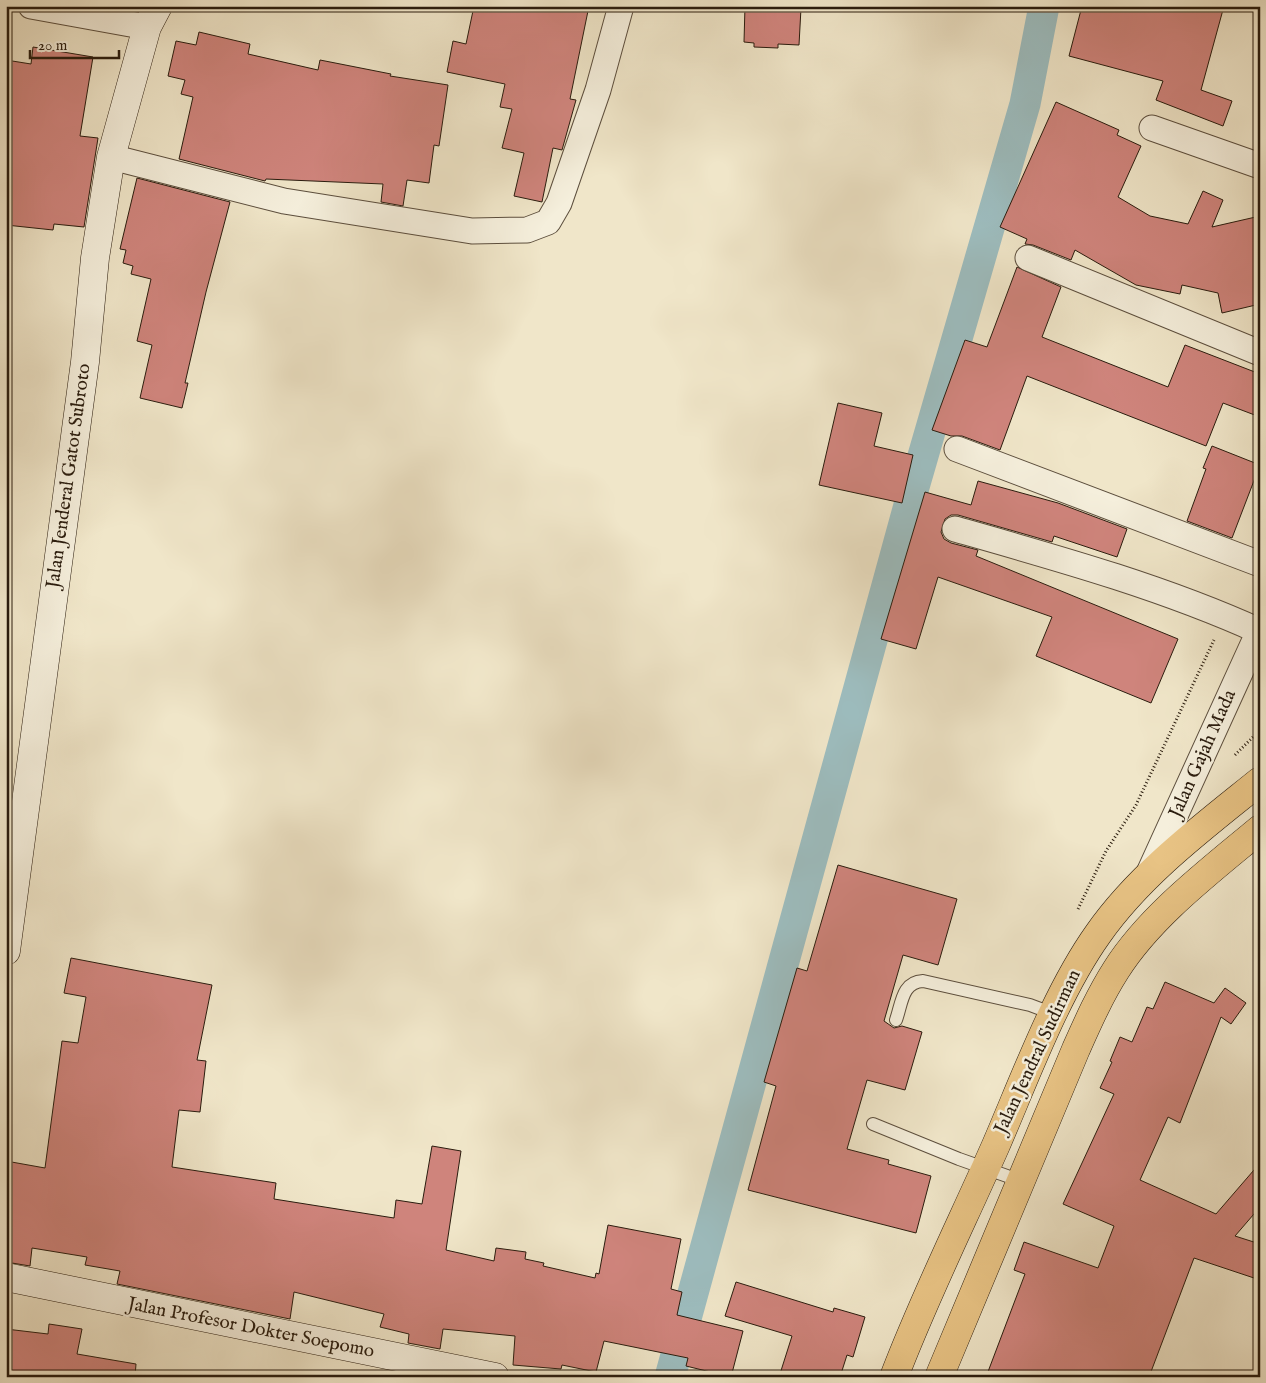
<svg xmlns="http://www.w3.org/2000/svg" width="1266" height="1383" viewBox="0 0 1266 1383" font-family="'IM FELL English',serif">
	<rect width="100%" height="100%" fill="#f0e6c9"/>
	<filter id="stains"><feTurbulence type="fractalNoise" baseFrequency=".004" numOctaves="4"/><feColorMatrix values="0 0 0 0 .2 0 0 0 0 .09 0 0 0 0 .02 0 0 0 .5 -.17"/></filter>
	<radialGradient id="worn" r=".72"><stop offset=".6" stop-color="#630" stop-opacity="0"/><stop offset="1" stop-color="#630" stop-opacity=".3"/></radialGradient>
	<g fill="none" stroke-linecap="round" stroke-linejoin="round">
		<path stroke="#9dbdbf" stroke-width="31" d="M670,1377l244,-890 111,-383 19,-98"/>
	</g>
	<path fill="#cf847c" stroke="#2a1c0e" d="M474,6h115l-19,93 6,1 -14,50 -9,-2 -11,54 -28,-6 10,-43 -22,-5 10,-39 -12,-2 5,-23 -58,-12 6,-31 13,3z
		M745,6l56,2 -2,37 -21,-1v4l-24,-1v-4l-10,-1z
		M1082,6h142l-23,84 31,11 -9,25 -67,-26 7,-19 -94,-25z
		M199,32l51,12 -2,10 70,16 2,-10 71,14 -1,2 58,9 -9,61 -5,-1 -5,38 -22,-3 -4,26 -22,-4 2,-18 -117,-5 -1,2 -86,-22 14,-62 -12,-3 4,-14 -17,-4 8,-35 20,4z
		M33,47l60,10 -13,79 18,2 -14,89 -30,-3 -1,6 -47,-5v-165l25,4z
		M1056,102l63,28 -2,5 24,11 -23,51 32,19 38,8 15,-33 20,9 -11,27 48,-11v88l-38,9 -4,-20 -36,-8 -2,9 -44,-9 -61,-35 -4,10 -38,-15 -8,-1 2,-5 -27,-12z
		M137,178l93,24 -24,90 -21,91h3l-6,25 -42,-10 12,-53 -15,-4 14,-62 -20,-5 2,-8 -10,-3 3,-13 -6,-1z
		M1017,267l44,20 -19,50 126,50 17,-42 75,29v43l-37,-14 -17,43 -179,-70 -27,74 -38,-14h-11l-19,-6 33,-90 22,7z
		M838,403l44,10 -8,33 39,9 -11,48 -83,-18z
		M1212,446l48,19 -28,73 -45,-17 19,-52 -3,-1z
		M978,481l80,22 69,26 -10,28 -63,-21 -2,6 -94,-27h-7l-6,4 -4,13 3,7 7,4 27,7 -2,6 202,83 -27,64 -115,-47 16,-39 -114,-40 -22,72 -35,-10 44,-147 46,13z
		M838,865l119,34 -19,66 -35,-10 -19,66 10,7 8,-2 20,6 -17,58 -38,-10 -20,69 42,11 -1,4 43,12 -15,57 -168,-43 28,-104 -12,-4 33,-114 10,3z
		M71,958l141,27 -15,75 9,1 -6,51 -21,-2 -7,57 104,16 -2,16 120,19 2,-18 26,4 10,-58 29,5 -15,99 48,11 2,-13 30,4 -1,7 19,4 -1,3 52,12 1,-5 3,1 9,-49 73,14 -10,50 11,3 -5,23 66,16 -12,46 -45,-11 2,-8 -84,-17 -8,31 -34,-7 -1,4 -48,-4 2,-29 -72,-7 -3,20 -32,-6 1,-9 -29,-7 4,-13 -90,-22 -4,27 -173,-35 3,-13 -35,-6 2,-8 -55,-9 -2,18 -24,-4v-101l39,7 17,-127 16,2 8,-46 -22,-4z
		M1165,982l49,21 11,-15 21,15 -15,21 -10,-7 -41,106 -12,-6 -28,63 76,34 44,-51v44l-25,29 25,8v36l-66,-22 -45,119h-163l39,-103 -11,-4 10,-28 74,26 16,-42 -51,-22 51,-110 -14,-6 12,-26 -2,-1 10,-24 12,5 15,-35 6,2z
		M736,1282l97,30 1,-4 31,9 -12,40 -6,-2 -7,22h-61l13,-41 -67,-20z
		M49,1324l33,5 -5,25 59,10 -1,13h-129v-48l42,5z"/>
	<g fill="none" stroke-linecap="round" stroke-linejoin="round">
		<defs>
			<path id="service" d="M896,1020c6,-17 6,-38 27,-39l107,24 24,9
				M873,1124l86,35 62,22"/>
			<path id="minor" d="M31,6l116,21
				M1152,128l108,38
				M111,157l173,44 188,30 55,-1 21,-8 11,-19 39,-113 23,-84
				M1028,258l232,95
				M957,449l303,115
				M955,529c102,29 207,58 304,102
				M1148,875l112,-246"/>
			<path id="secondary" d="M6,951l79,-589 10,-104 16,-101 36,-130 11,-21
				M6,1277l489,100"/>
			<path id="primary" d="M894,1377c30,-79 68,-155 102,-232 29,-67 60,-152 102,-211 42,-60 105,-107 162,-153
				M939,1377l137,-328c12,-27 24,-54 40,-79 34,-54 95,-100 144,-141"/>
		</defs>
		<use href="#service" stroke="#5c4e3d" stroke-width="14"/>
		<use href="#minor" stroke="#5c4e3d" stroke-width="27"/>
		<use href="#secondary" stroke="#2a1c0e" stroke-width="29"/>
		<use href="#primary" stroke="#2a1c0e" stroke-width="29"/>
		<path stroke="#2a1c0e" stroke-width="3" stroke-dasharray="1 2.5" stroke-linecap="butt" d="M1235,755l25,-25
			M1078,909l28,-58 30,-46 78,-165"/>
		<use href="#service" stroke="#f5efdc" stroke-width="12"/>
		<use href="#minor" stroke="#f5efdc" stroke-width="25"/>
		<use href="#secondary" stroke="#f5efdc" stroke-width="28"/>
		<use href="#primary" stroke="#e8c384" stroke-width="28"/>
	</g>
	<g text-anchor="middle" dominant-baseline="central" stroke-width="5" stroke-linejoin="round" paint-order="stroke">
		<g font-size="19" fill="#2a1c0e" stroke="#f5efdc">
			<text transform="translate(69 476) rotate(-82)">Jalan Jenderal Gatot Subroto</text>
			<text transform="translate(1203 754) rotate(-66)">Jalan Gajah Mada</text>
			<text transform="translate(1038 1052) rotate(-65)">Jalan Jendral Sudirman</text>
			<text transform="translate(251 1328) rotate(11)">Jalan Profesor Dokter Soepomo</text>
		</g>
	</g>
	<rect width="1266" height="1383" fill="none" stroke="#f0e6c9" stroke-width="25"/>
	<rect x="8" y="8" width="1251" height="1368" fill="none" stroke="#2a1c0e" stroke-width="2.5"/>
	<rect x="12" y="12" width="1241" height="1358" fill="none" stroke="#2a1c0e"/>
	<path d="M30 50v8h89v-8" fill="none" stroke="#2a1c0e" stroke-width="2.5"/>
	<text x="38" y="50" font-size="15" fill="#2a1c0e" stroke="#f5efdc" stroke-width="4" paint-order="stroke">20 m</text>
	<rect width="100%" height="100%" filter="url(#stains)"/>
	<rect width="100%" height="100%" fill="url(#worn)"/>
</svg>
